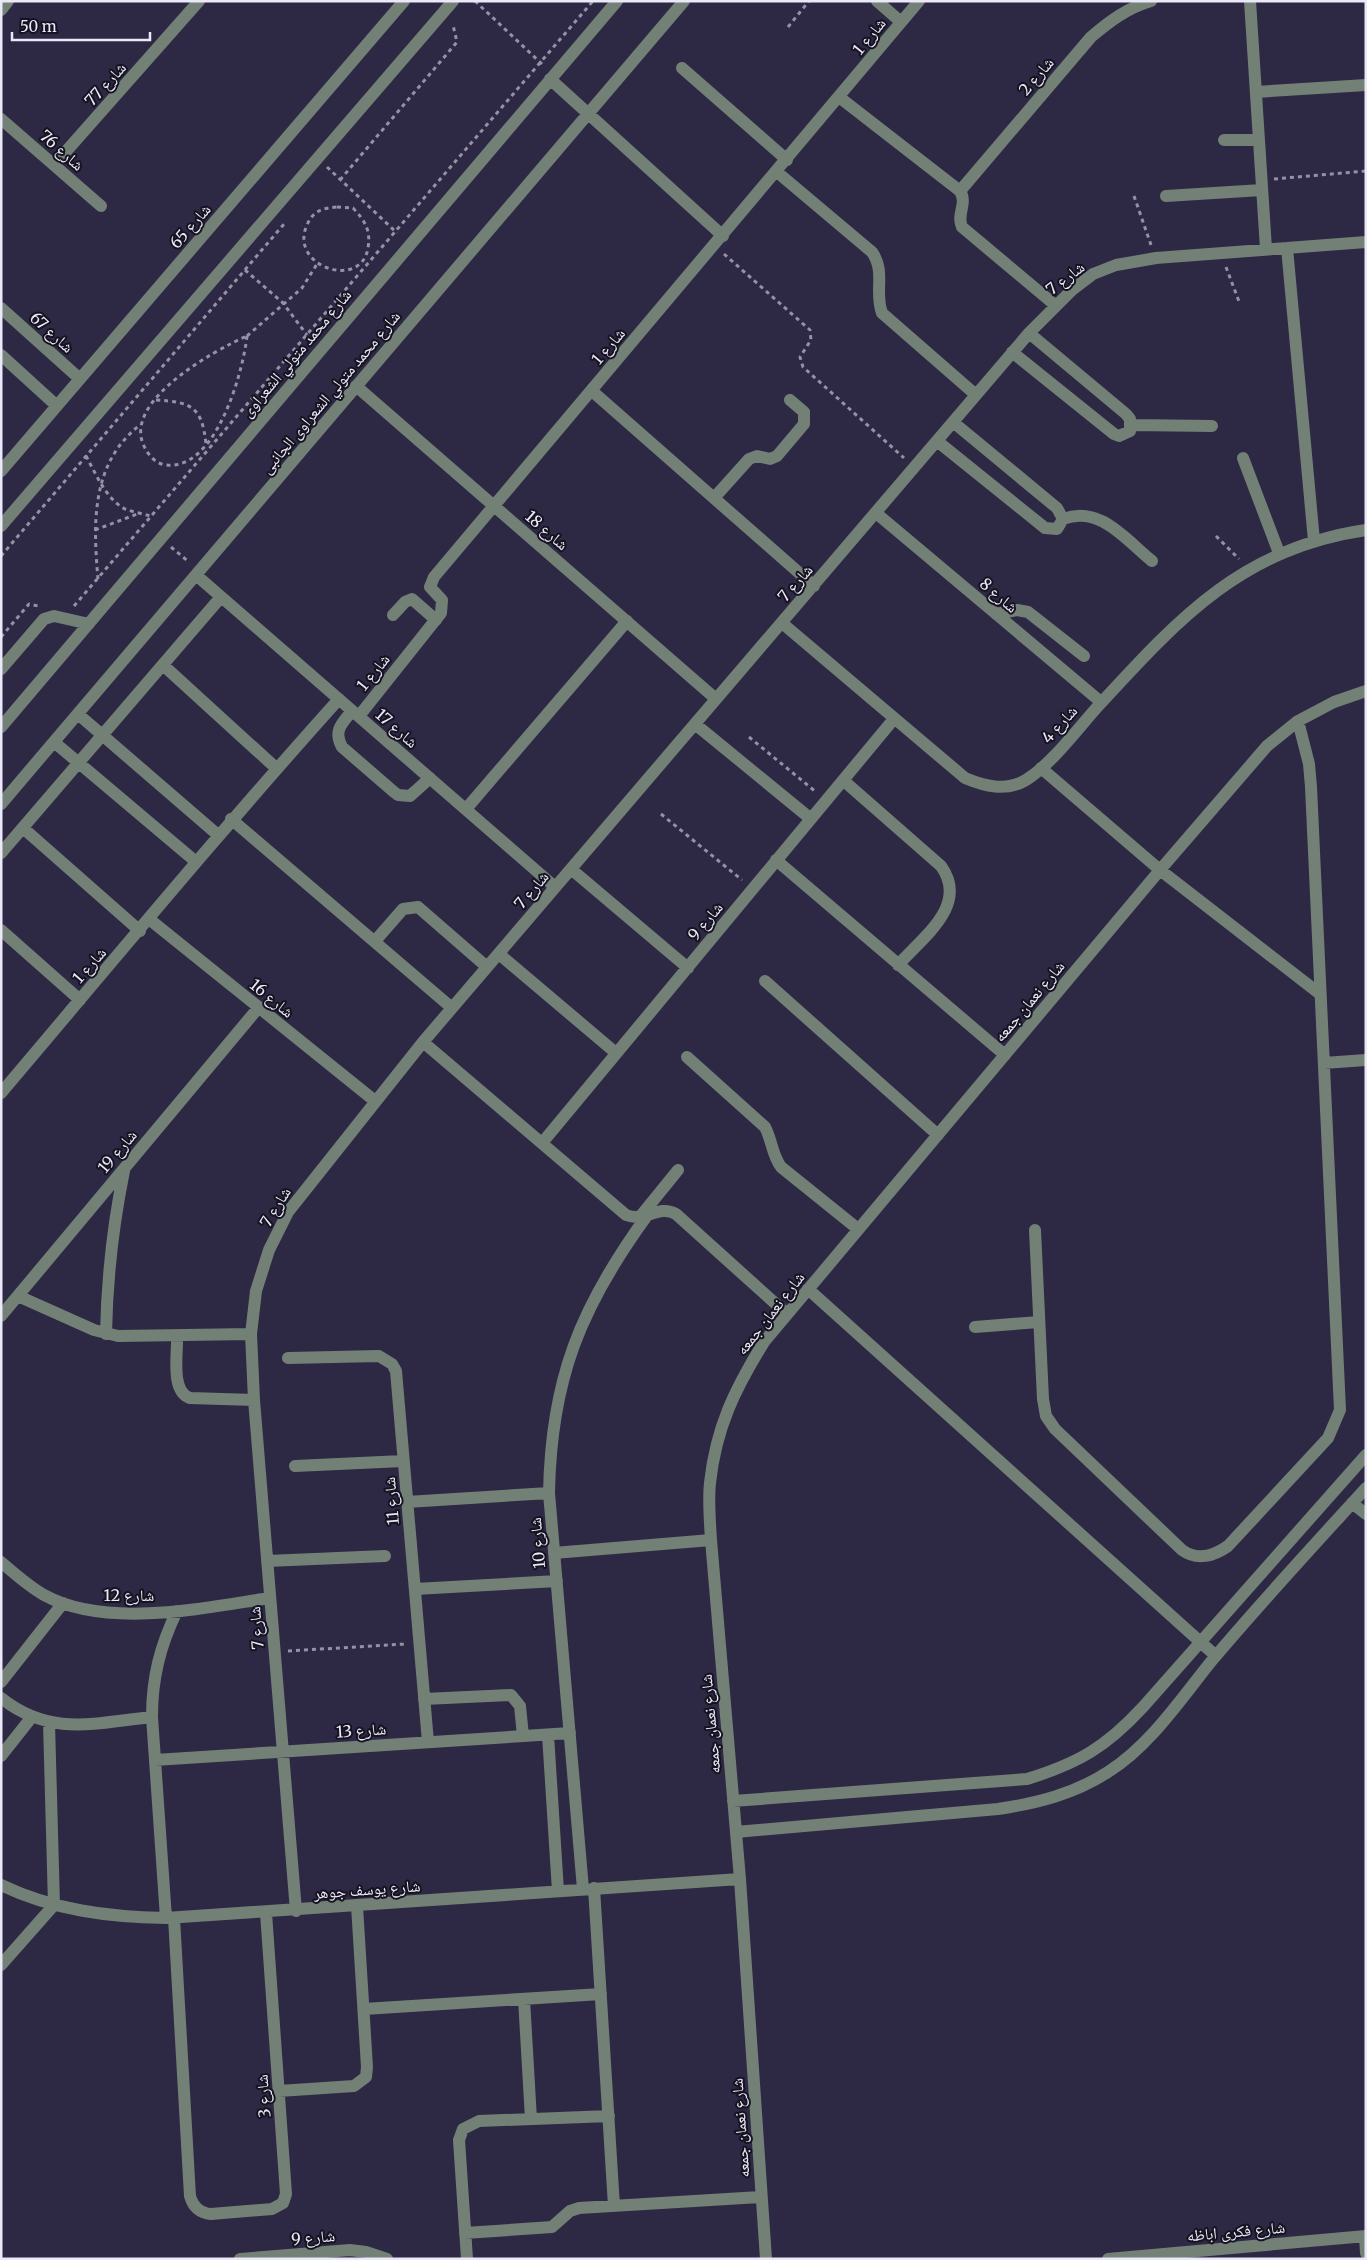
<svg xmlns="http://www.w3.org/2000/svg" width="1367" height="2260" viewBox="0 0 1367 2260" font-family="Merriweather,'Noto Naskh Arabic',serif">
	<rect width="100%" height="100%" fill="#2d2843"/>
	<g fill="none" stroke-linecap="round" stroke-linejoin="round">
		<path stroke="#9591a7" stroke-width="3" stroke-dasharray="4 4" stroke-linecap="butt" d="M475,1l67,63
			M788,27l21,-26
			M327,167l70,66
			M1274,179l92,-8
			M340,180l117,-138 -4,-17
			M1134,196l17,49
			M337,207l16,1c12,13 18,22 15,40 -7,43 -80,18 -61,-23 6,-14 15,-17 30,-18z
			M724,254l86,76 1,10 -11,17 3,10 101,91
			M1226,267l14,37
			M245,270l38,33 24,32
			M247,336c-4,36 -31,135 -81,129 -10,-1 -18,-10 -22,-19 -22,-45 71,-96 103,-110z
			M247,336l55,-48 15,-24
			M156,400c36,2 46,7 50,44
			M86,456c10,18 20,43 39,53 8,3 18,5 26,7
			M95,530l45,-17
			M1216,536l23,23
			M171,547l18,15
			M1,556l283,-332
			M98,579c-5,-56 -7,-116 42,-154
			M74,606l519,-605
			M1,637l28,-33 9,2
			M749,737l67,55
			M661,814l81,66
			M288,1651l118,-7"/>
		<path stroke="#728076" stroke-width="12" d="M877,1l24,21
			M1250,1l16,248
			M1,10l7,-9
			M682,68l105,92
			M550,79l173,157
			M1256,92l110,-7
			M839,97l121,94c8,13 -4,23 2,36l93,78
			M1,119l100,87
			M1224,140h35
			M54,165l145,-164
			M777,172l95,80c14,20 2,40 10,61l94,82
			M960,191l131,-154c19,-16 36,-29 60,-36
			M1166,196l96,-6
			M1287,248l27,293
			M1,308l79,71
			M1012,352l102,82 5,2 11,-5v-12l-4,-5 -97,-81
			M1,355l56,51
			M356,386l360,313
			M592,391l222,195
			M1132,425l80,1
			M937,441l108,87 12,1 6,-10 -6,-11 -104,-86
			M1243,458l36,95
			M1,471l403,-470
			M714,498l35,-39 8,-3 13,3 7,-3 27,-32v-12l-14,-12
			M876,513l225,189
			M1063,519c37,-14 62,20 89,42
			M1,526l452,-525
			M196,575l359,312
			M996,614l21,-4 11,2 56,44
			M393,615l12,-13 7,-3 24,21
			M782,623l183,155c19,8 41,14 61,2 27,-17 52,-52 74,-76 80,-87 143,-156 266,-174
			M163,665l113,103
			M1,669l43,-50 10,-3 35,8
			M352,711c-10,12 -19,20 -10,36l52,45 4,3 12,1 20,-18
			M79,715l139,120
			M359,716l82,-103 1,-13 -12,-13 4,-10 485,-576
			M695,724l116,95
			M1,727l616,-726
			M54,742l141,119
			M1041,768l119,102 160,124
			M844,781l97,85c28,39 -17,70 -43,99
			M1,804l683,-803
			M466,809l161,-188
			M231,819l221,189
			M23,828l117,103
			M1,853l220,-256
			M776,860l229,195
			M571,869l117,99
			M149,919l226,182
			M1,930l79,70
			M375,941l28,-32 15,-2 69,60
			M499,954l117,99
			M765,981l173,154
			M423,1042l203,173c21,8 31,-11 50,-1l111,100
			M687,1057l78,70c7,13 7,28 16,40l77,62
			M1324,1063l42,-3
			M1,1093c112,-132 222,-265 338,-394
			M542,1143l351,-423
			M639,1218l39,-48
			M1035,1230l8,169 3,17 9,13 127,121c15,11 32,6 46,-4l100,-108 12,-28 -29,-623 -2,-23 -11,-43
			M808,1289l408,367
			M18,1296l76,34 24,6 133,-2
			M1,1316l258,-309
			M975,1327l64,-5
			M106,1334c1,-56 7,-109 18,-163
			M177,1336c1,17 -7,55 13,62l64,2
			M288,1358l91,-2 13,8 4,7 32,371
			M295,1466l108,-5
			M407,1502l142,-9
			M1352,1503l14,11
			M554,1553l157,-13
			M267,1561l118,-5
			M1,1562c14,12 27,24 43,33 62,34 159,13 226,3
			M415,1589l142,-8
			M1,1682l62,-79
			M1,1698c49,39 94,25 151,19
			M424,1699l87,-4 9,11 3,30
			M548,1735l10,156
			M1,1756l30,-38
			M155,1760l415,-27
			M733,1801l294,-22c52,-16 79,-32 116,-72l223,-252
			M736,1832l262,-23c40,-6 76,-15 110,-37 43,-27 74,-75 106,-114 49,-58 101,-114 152,-170
			M1,1885c52,25 107,32 165,33l574,-39
			M594,1888l20,318
			M583,1889l-34,-396c2,-113 31,-185 97,-276
			M296,1911l-42,-511 -3,-66 5,-43 13,-41 19,-38 135,-170 606,-709 43,-43 21,-16 23,-9 40,-7 210,-16
			M166,1918l-14,-201c0,-39 8,-71 25,-106
			M174,1918l16,278c3,11 10,17 21,18l61,-5 11,-6 3,-9 -20,-281
			M1,1965l53,-60 -5,-182
			M524,1999l7,120
			M364,2009l237,-15
			M279,2091l75,-5 12,-9 1,-10 -10,-161
			M465,2233l87,-6 18,-16 9,-3 181,-11
			M1365,2236l1,17
			M240,2259l110,-9 16,2 21,7
			M467,2259l-8,-119 4,-11 16,-8 130,-5
			M766,2259l-26,-380 -29,-339c-1,-18 -3,-39 -1,-57 6,-56 25,-94 54,-141l396,-472 107,-124 31,-25 36,-19 32,-11
			M1108,2259l258,-23"/>
	</g>
	<g text-anchor="middle" dominant-baseline="central" stroke-width="4" stroke-linejoin="round" paint-order="stroke">
		<g font-size="16" fill="#ebe8fa" stroke="#15131f">
			<text transform="translate(869 36) rotate(-51)">شارع 1</text>
			<text transform="translate(1036 76) rotate(-50)">شارع 2</text>
			<text transform="translate(105 84) rotate(-48)">شارع 77</text>
			<text transform="translate(62 150) rotate(41)">شارع 76</text>
			<text transform="translate(190 226) rotate(-49)">شارع 65</text>
			<text transform="translate(1065 278) rotate(-38)">شارع 7</text>
			<text transform="translate(52 332) rotate(42)">شارع 67</text>
			<text transform="translate(608 346) rotate(-50)">شارع 1</text>
			<text transform="translate(296 353) rotate(-50)">شارع محمد متولي الشعراوى</text>
			<text transform="translate(330 392) rotate(-50)">شارع محمد متولي الشعراوى الجانبى</text>
			<text transform="translate(547 530) rotate(41)">شارع 18</text>
			<text transform="translate(795 583) rotate(-49)">شارع 7</text>
			<text transform="translate(999 595) rotate(40)">شارع 8</text>
			<text transform="translate(373 672) rotate(-51)">شارع 1</text>
			<text transform="translate(1059 724) rotate(-48)">شارع 4</text>
			<text transform="translate(397 728) rotate(41)">شارع 17</text>
			<text transform="translate(531 890) rotate(-50)">شارع 7</text>
			<text transform="translate(705 921) rotate(-50)">شارع 9</text>
			<text transform="translate(89 965) rotate(-49)">شارع 1</text>
			<text transform="translate(272 998) rotate(39)">شارع 16</text>
			<text transform="translate(1029 1001) rotate(-50)">شارع نعمان جمعه</text>
			<text transform="translate(117 1151) rotate(-50)">شارع 19</text>
			<text transform="translate(275 1207) rotate(-59)">شارع 7</text>
			<text transform="translate(770 1313) rotate(-52)">شارع نعمان جمعه</text>
			<text transform="translate(391 1501) rotate(-95)">شارع 11</text>
			<text transform="translate(537 1543) rotate(-95)">شارع 10</text>
			<text x="129" y="1595">شارع 12</text>
			<text transform="translate(256 1628) rotate(-95)">شارع 7</text>
			<text transform="translate(710 1724) rotate(-95)">شارع نعمان جمعه</text>
			<text transform="translate(361 1730) rotate(-4)">شارع 13</text>
			<text transform="translate(367 1889) rotate(-4)">شارع يوسف جوهر</text>
			<text transform="translate(263 2096) rotate(-94)">شارع 3</text>
			<text transform="translate(740 2128) rotate(-94)">شارع نعمان جمعه</text>
			<text transform="translate(1236 2231) rotate(-5)">شارع فكرى اباظه</text>
			<text transform="translate(313 2237) rotate(-5)">شارع 9</text>
		</g>
	</g>
	<rect width="1367" height="2260" fill="none" stroke="#ebe8fa" stroke-width="5"/>
	<path d="M12 32v8h138v-8" fill="none" stroke="#ebe8fa" stroke-width="2.5"/>
	<text x="20" y="32" font-size="15" fill="#ebe8fa" stroke="#15131f" stroke-width="4" paint-order="stroke">50 m</text>
</svg>
